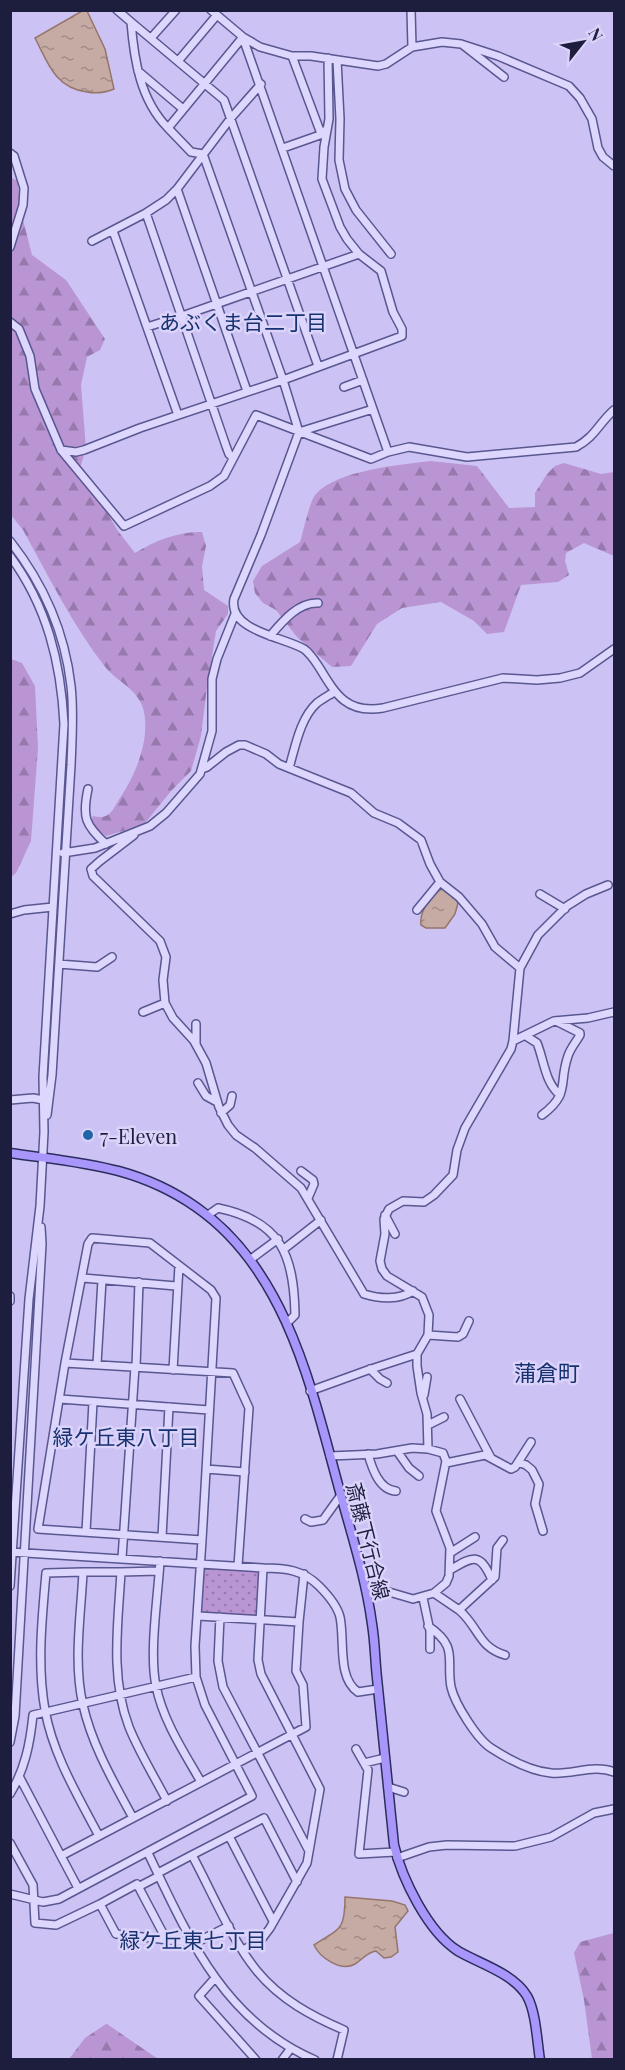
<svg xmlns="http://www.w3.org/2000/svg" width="625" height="2070" viewBox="0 0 625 2070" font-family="'Playfair Display','Noto Sans JP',serif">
	<defs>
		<pattern id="forest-firs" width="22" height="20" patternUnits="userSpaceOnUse" patternTransform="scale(1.5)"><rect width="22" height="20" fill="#ba95d3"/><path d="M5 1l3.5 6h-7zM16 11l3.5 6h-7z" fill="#9779ad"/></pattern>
		<pattern id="park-dots" width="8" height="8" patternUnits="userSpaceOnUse" patternTransform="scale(1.5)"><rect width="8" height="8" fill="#ba95d3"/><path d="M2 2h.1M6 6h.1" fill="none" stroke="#9779ad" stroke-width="1.8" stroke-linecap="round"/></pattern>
		<pattern id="water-ripples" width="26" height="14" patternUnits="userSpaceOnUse" patternTransform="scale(1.5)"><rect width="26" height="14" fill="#c6aba5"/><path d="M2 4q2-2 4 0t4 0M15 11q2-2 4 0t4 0" fill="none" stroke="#a08b88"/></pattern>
	</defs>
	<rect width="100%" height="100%" fill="#ccc2f3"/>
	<path fill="url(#forest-firs)" d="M10,177l8,4 2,27 12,47 34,25 39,59 -5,11 -13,7 -6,28 5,64 -6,19 38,63 17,22c19,-12 44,-22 67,-21l4,14 -4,20 2,24 24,16v8l-12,17 -9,56 -6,49 -10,35 -20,20 -25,31 -6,4 -34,10 -9,-6 -6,-9 2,-5c18,5 20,-8 29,-21 15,-23 29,-59 21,-87 -6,-19 -25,-26 -37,-40 -33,-42 -57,-91 -83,-138l-12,-15z
		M431,461l46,5 32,42 26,-1v-14l12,-19 8,-8 9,-3 37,11 13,-2v84l-30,-13 -18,10 -1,8 4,14 -11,7 -37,3 -17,47 -17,2 -13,-13 -33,-19 -39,6 -25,16 -26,42 -19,1 -35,-30 -21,-27 -13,-7 -8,-10 -2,-12 9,-15 38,-24c4,-12 9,-40 16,-48 21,-24 84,-29 115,-33z
		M11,659l11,4 13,23 3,62 -7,93 -15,32 -5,4z
		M614,1933v126h-22l-8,-59 -10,-47 6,-11z
		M106,2024h1l51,35h-89l16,-21z"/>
	<path fill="url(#park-dots)" d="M204,1567l56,4 -3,45 -56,-4z"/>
	<path fill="url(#water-ripples)" stroke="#95756a" stroke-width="1.5" d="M82,11h5l18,38 9,40c-10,4 -17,5 -27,3 -32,-4 -39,-29 -52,-54z
		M443,888l12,10 3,5 -3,11 -10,14h-19l-5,-3c-2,-13 10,-31 22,-37z
		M345,1897l47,4 13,4 3,6 -13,16 3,25 -7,5 -7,1 -8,-7c-9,1 -14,9 -21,13 -14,8 -35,-6 -41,-19 26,-17 31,-14 31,-48z"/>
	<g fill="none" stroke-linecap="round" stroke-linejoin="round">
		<defs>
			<path id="minor" d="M117,10l14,12c3,37 9,78 37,106
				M211,10l32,27 17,10 32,9h19l67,10 8,-2 26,-17 30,-5 19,2 37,12 71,30 11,12 12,21 6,29 5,9 11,9
				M411,10l1,37
				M131,22l93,78 94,266
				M151,38l25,-28
				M243,38l145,414
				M463,45l41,32
				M292,56l28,75
				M179,60l38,-45
				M337,60l3,59 -1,41 6,29 11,21 35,44
				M138,71l45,38
				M283,148l37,-13v-4h3
				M10,153l4,3 10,32 -1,17 -13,42
				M203,154l80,226 16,52 -38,103 -27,64c-6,32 50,38 70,50 6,4 11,12 15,18 17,28 28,47 64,41l120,-30 34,2 23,-2 20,-5 34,-24
				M203,154l-12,-2 -23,-24 75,-91
				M177,189l70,202
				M146,213l80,233 3,8 4,4
				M113,231l65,184
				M92,241l54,-28 20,-13 11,-11 54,-71 30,-34
				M10,322l9,7 11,27 5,33 26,61 63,76 86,-40 14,-10 32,-61 115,44 17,-7 21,-5 58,10 109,-10c19,-10 23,-24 38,-37
				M147,327l35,-11 177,-62
				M344,387l19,-7
				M299,432l74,-23
				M61,450l15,2 8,-2 56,-22 143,-48 119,-44v-7l-9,-17 -12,-41 -22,-17 -12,-15 -7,-12 -18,-48 2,-32 5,-28 -1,-61
				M10,541c33,42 55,92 61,145 3,26 1,53 0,79l-19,310 -5,40
				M10,556c37,50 51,107 54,168l-21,353 1,55 -4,74 -11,93 -19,287
				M270,636c12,-14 28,-34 48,-33
				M289,768c6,-20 11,-50 28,-65 5,-4 11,-7 17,-11
				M202,769l5,-2 19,-15 13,-7h6l21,9 13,10 72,29 23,20 24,10 23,17 9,24 10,18 19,15 23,27 13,23 25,21 -7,73 -2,8 -46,79 -8,22 -4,25 -19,20 -10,7 -21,-1 -14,8 -5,10 1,15 -5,27 2,8 5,7 35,21 7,18 -1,20 -11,19v12l4,27 6,21 1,35 -16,-1 -35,6 -47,2
				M88,789c-6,28 -3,36 18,55
				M135,832l-1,3 -34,26 -9,8 2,7 67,65 6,16 -3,23 2,23 8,15 21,23 12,22 13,44 9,18 8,10 19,13 46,40 63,106c16,5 35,6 49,-3
				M63,853l32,-5 55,-22 16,-13 34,-39 12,-43v-52l5,-20 18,-45
				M540,894l25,15
				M417,910l23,-28
				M10,914l14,-4 29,-3
				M59,964l38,3 15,-10
				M520,968l18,-33 29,-29 19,-12 22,-9
				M143,1012l22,-9
				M196,1024v20
				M526,1036l11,7c7,17 8,40 23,52
				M513,1041l41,-20 34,-3 26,-6
				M198,1083l8,13 11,6
				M10,1100l23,-2 10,2
				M221,1113l9,-8 2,-9
				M542,1115c29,-22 16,-31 26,-59 2,-7 8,-14 12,-21v-2l-24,-12
				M301,1171l12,9 1,4 -6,14
				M208,1215l10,-7c63,13 76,47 77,107l-8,8
				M385,1215l10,19
				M284,1249l37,-29
				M251,1259l27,-20
				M83,1278l93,8
				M10,1296v5
				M428,1335l30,2 5,-3 6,-13
				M65,1363l168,10 16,35 -11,158
				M97,1364l5,-84
				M136,1367l3,-85
				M370,1369l10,10 7,4
				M173,1370l6,-104
				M310,1391l58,-21 49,-16
				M424,1395l3,-18
				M60,1399l149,11
				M460,1399l31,59
				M428,1425l16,-8
				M397,1451l12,17 10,8
				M368,1454c4,14 11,36 28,37
				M518,1462l8,3 6,5 7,14 -4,20 8,27
				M446,1463l39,-8 26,14 4,-2 16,-25
				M206,1469l39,3
				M305,1519l6,3 12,-2 18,-25
				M86,1532l7,-130
				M162,1537l7,-130
				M10,1552l253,16 -5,92 3,14 59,115 -13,74 -37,65 -9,12 -18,10
				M450,1553l25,-16
				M122,1558l13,-191
				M160,1561c-2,36 -11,91 -4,125 7,35 28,66 45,96
				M263,1568c23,0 40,2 56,18 9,9 18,19 21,31 5,24 -3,61 18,75l20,-3
				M450,1570c23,-14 30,-18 42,10
				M83,1572h38c-3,52 -11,105 8,155 10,25 25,49 38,74
				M121,1572l38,-1
				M365,1585l48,14 21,-6 12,-10 3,-7 1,-28 -14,-37 10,-50 -3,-8 -15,-4
				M434,1593l25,17 36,-33 2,-29 6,-8
				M423,1598l7,33v18
				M459,1610c20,17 19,37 46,45
				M220,1617l-2,44 5,26 86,164
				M299,1622l5,-48
				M428,1626c31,21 18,33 23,61 4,17 26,52 40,61 17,11 39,23 60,25 21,2 43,-9 63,-1
				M10,1742l5,-26 27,-472 -1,-17
				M356,1749l12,21 -9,84 36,-2
				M364,1763l21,-5
				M20,1778l41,78 245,-129 -3,-42 -7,-14 3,-49 -101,-6
				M388,1787l16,5
				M10,1794c15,-25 20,-50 23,-79l163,-38
				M99,1836c-21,-40 -46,-81 -54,-126 -8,-45 -3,-92 1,-137l37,-1c-2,43 -10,90 0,133 9,40 30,76 50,113
				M229,1836l44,85
				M10,1843l23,42 2,38 21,2 44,-21 16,30 79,9 34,-17
				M148,1853c40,84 76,168 167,207
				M61,1856l17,32
				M397,1858l32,-11 18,-2 68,1 36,-9 43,-24 20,-4
				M158,1873l34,-18
				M297,1882l-33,-64 -72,37c20,37 39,84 65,116 23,28 54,45 87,59l-7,30
				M138,1887l21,-11
				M10,1894l33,8 16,-3 193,-103 -47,-91 -9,-28 -1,-31 7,-106 -164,-11 27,-166 23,-119 4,-6 58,5 61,47 5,8 -14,242
				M100,1904l37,-20 29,55
				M215,1978l-16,18 57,64
				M282,2060l9,-12"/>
			<path id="major" d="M10,1153c69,10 126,12 186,54 91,63 116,183 144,285 12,44 26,87 32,132 3,18 3,36 5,54 6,56 11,112 17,167 8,34 34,87 64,106 22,13 55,22 69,45 9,16 10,45 13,64"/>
		</defs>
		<use href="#minor" stroke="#585790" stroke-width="10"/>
		<use href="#major" stroke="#2b2e5d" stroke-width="11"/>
		<use href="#minor" stroke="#ded7fd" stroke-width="7"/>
		<use href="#major" stroke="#a896fa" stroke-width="8"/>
	</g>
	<circle fill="#1f65a7" stroke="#dbd3fa" stroke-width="2" cx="88" cy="1135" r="6"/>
	<g text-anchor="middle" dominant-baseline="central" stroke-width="5" stroke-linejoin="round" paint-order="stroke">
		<g font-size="20" fill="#1d1e3e" stroke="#dbd3fa" text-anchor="start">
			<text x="100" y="1135">7-Eleven</text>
		</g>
		<g font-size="20" fill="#1d1e3e" stroke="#dbd3fa">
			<text transform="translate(369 1541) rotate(76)">斎藤下行合線</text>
		</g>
		<g font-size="21" fill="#173270" stroke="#dbd3fa">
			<text x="243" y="321">あぶくま台二丁目</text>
			<text x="126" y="1436">緑ケ丘東八丁目</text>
			<text x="193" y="1939">緑ケ丘東七丁目</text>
		</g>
		<g font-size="22" fill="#173270" stroke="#dbd3fa">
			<text x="547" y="1372">蒲倉町</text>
		</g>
	</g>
	<rect width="625" height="2070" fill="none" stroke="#1d1e3e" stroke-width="24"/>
	<g transform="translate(583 42) rotate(59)" stroke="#dbd3fa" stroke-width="4.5" paint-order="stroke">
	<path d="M0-4.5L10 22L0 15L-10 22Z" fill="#1d1e3e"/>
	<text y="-9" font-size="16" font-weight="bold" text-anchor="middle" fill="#1d1e3e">N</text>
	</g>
</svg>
